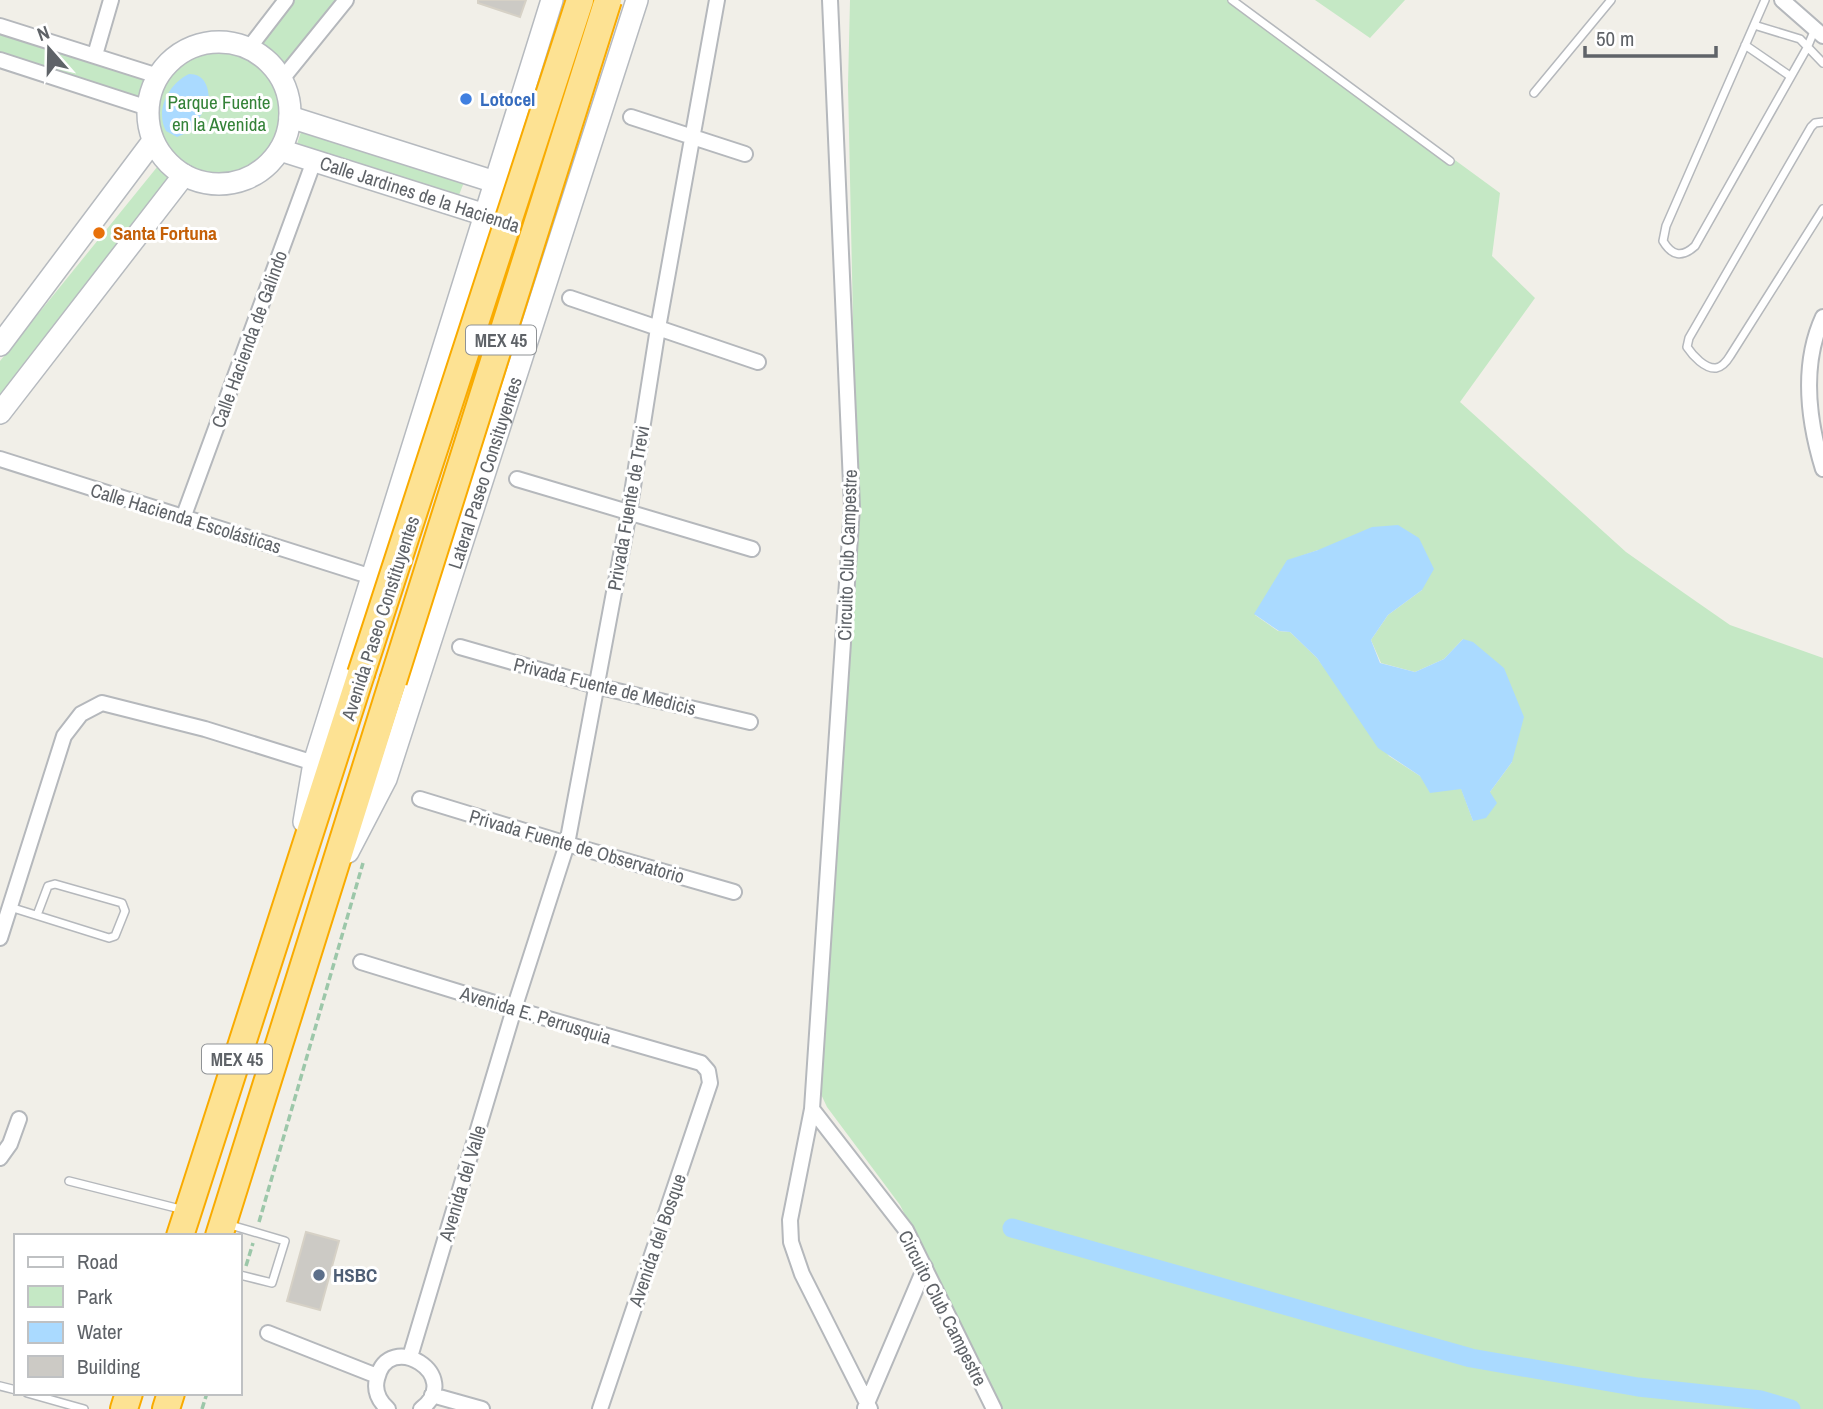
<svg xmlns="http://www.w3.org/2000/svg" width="1823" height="1409" viewBox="0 0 1823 1409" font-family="'Archivo Narrow',sans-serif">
	<rect width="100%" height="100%" fill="#f1efe8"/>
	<path fill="#c5e8c5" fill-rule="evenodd" d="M292,0h47l-56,72 -26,-28z
		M850,0h386l264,193 -8,63 43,42 -75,104 166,150 58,41 46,32 93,33v751h-822l-20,-45 -81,-159 -73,-98 -8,-17 27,-380 11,-202 -9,-423zM1318,550l104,40 -34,25 -17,25 10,23 34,9 29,-13 19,-20 49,123 -22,30 -17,29 -12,-33 -41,-12 -31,-20 -72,-98 -27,-26 -12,-1 -23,-16 32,-54z
		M1315,0h90l-35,38z
		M0,33l153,44 -7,25 -146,-45z
		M148 113a71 71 0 1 1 142 0a71 71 0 1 1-142 0Z
		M301,132l165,45 -7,18 -163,-48z
		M162,161l14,15 -176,225v-40z"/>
	<path fill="#aadaff" d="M189,74c16,0 20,13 20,28l-18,29 -14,6 -11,-6c-11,-20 2,-47 23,-57z
		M1398,525l21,13 15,31 -12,21 -34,25 -17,25 9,23 35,9 29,-13 19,-20 10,3 31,26 20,49 -12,45 -22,30 7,11 -11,15 -13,3 -12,-32 -31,4 -10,-17 -42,-28 -61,-90 -27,-26 -11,-1 -25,-17 33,-54 31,-10 54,-23z"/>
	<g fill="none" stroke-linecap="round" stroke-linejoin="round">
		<path stroke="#aadaff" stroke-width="19" d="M1012,1228l459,130 167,29 123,13 30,9"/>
	</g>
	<path fill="#cccac5" stroke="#d6d1c6" stroke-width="2" d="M478,0h48l-6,17 -42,-14z
		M306,1232l33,9 -19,69 -33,-9z"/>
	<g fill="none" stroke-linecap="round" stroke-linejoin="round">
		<defs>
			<path id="lane" d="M1232,0l218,161
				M1765,0l-99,226 -3,15c9,15 19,17 32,5l112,-198 8,-19
				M1754,25l46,14 23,24
				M1745,45l45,31
				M1534,93l77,-93
				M1823,122l-8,1 -4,4 -122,211 -2,9c6,9 18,22 29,21 6,-1 11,-7 14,-12l93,-147
				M10,907l99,31 6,-2 10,-25 -3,-8 -67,-19 -7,2 -11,29
				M69,1181l115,29
				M227,1224l58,17 -13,42 -32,-8
				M0,1386l16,4
				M27,1393l57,16"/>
			<path id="street" d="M830,0l22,507 -40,602 -22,111 1,22 11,32 68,135
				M1782,0l41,36
				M0,26l158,50
				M249,48l37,-48
				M95,55l16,-55
				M0,60l148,48
				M282,79l64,-79
				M631,117l114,37
				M570,298l188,64
				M1823,317c-22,48 -15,103 0,152
				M0,459l372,118
				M517,479l235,70
				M183,518l131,-357
				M460,647l136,39 154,36
				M420,799l147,45 167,48
				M0,938l64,-202 17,-22 21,-11 103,26 109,34
				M361,962l153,47 187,54 7,8 2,12 -110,326
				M812,1109l94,121 88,179
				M0,1158l10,-14 9,-25
				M268,1333l109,43
				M410,1357l104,-348 53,-165 62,-332 29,-184 59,-328
				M432,1395l50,14
				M865,1408l60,-141
				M388,1409c-9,-8 -14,-18 -11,-30 11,-51 88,-3 44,30"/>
			<g id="secondary">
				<circle cx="219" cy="113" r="71"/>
				<path d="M290,117l205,65"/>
				<path d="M280,150l218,69"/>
				<path d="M0,345l153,-204"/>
				<path d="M0,413l184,-238"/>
				<path d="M304,822l10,-59 238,-763"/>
				<path id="s1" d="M348,852l38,-73 251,-779"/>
			</g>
			<path id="highway" d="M180,1236l181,-562
				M219,1236l174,-555
				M124,1409l5,-16
				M166,1409l5,-16"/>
		</defs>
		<use href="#lane" stroke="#b5b8bc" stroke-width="10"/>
		<use href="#street" stroke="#b5b8bc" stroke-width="18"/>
		<use href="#secondary" stroke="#b6babf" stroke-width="24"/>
		<use href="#highway" stroke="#f9ab00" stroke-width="30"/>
		<path stroke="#9cc7a9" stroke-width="3.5" stroke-dasharray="7 3.5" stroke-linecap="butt" d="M259,1222l104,-359
			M246,1266l7,-23
			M202,1409l5,-16"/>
		<use href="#lane" stroke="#fff" stroke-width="7"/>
		<use href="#street" stroke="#fff" stroke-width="14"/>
		<use href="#secondary" stroke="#fff" stroke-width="21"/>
		<use href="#highway" stroke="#fde293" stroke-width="26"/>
		<defs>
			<path id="highway-bridge" d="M361,674l219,-674
				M393,681l215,-681"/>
		</defs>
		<use href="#highway-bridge" stroke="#f9ab00" stroke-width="30" stroke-linecap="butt"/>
		<use href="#highway-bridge" stroke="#fde293" stroke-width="26"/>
	</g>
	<circle fill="#3f7fe0" stroke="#fff" stroke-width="2.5" cx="466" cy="99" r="7"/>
	<circle fill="#e8710a" stroke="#fff" stroke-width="2.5" cx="99" cy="233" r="7"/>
	<circle fill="#5c6f8a" stroke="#fff" stroke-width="2.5" cx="319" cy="1275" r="7"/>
	<g text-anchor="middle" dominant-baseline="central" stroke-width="6" stroke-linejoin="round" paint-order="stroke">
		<g fill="#fff" stroke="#8f9295" stroke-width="2">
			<rect x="466" y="325.5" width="70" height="29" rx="5"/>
			<rect x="202" y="1044.5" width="70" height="29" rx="5"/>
		</g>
		<g font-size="18" font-weight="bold" fill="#5f6368">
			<text x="501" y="340">MEX 45</text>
			<text x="237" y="1059">MEX 45</text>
		</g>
		<g font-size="19" font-weight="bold" fill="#366cbe" stroke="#fff" text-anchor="start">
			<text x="480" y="99">Lotocel</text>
		</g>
		<g font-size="19" fill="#348238" stroke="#fff">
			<text x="219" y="102">Parque Fuente<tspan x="219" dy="22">en la Avenida</tspan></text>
		</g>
		<g font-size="19" fill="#5f6368" stroke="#fff">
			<text transform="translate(420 194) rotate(18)">Calle Jardines de la Hacienda</text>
			<text transform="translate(249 339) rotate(-70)">Calle Hacienda de Galindo</text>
			<text stroke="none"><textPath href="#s1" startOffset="404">Lateral Paseo Consituyentes</textPath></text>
			<text transform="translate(628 508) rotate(-80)">Privada Fuente de Trevi</text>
			<text transform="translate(186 518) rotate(17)">Calle Hacienda Escolásticas</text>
			<text transform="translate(847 555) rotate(-88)">Circuito Club Campestre</text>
			<text transform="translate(380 618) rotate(-72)">Avenida Paseo Constituyentes</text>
			<text transform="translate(605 686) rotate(14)">Privada Fuente de Medicis</text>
			<text transform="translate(577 846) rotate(16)">Privada Fuente de Observatorio</text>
			<text transform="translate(536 1015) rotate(17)">Avenida E. Perrusquia</text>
			<text transform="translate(462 1183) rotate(-73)">Avenida del Valle</text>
			<text transform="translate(657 1240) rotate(-71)">Avenida del Bosque</text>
			<text transform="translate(943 1308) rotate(63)">Circuito Club Campestre</text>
		</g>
		<g font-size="19" font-weight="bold" fill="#c56008" stroke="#fff" text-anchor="start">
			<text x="113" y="233">Santa Fortuna</text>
		</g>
		<g font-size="19" font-weight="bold" fill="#4e5e75" stroke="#fff" text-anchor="start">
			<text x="333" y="1275">HSBC</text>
		</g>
	</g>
	<rect x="14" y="1234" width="228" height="161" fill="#ffffff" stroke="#bfc1c3" stroke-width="2"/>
	<rect x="28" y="1257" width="35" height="10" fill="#ffffff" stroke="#bfc1c3" stroke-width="2"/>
	<text x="77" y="1269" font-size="21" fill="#5f6368">Road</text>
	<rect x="28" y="1286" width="35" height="21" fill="#c5e8c5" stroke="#bfc1c3" stroke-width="2"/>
	<text x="77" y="1304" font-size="21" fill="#5f6368">Park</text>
	<rect x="28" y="1322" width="35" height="21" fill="#aadaff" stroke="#bfc1c3" stroke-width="2"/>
	<text x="77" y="1339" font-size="21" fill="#5f6368">Water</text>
	<rect x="28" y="1356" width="35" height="21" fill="#cccac5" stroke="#bfc1c3" stroke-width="2"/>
	<text x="77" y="1374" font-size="21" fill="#5f6368">Building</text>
	<g transform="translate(49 49) rotate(340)" stroke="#ffffff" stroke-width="5" paint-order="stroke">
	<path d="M0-5L12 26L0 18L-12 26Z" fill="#5f6368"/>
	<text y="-10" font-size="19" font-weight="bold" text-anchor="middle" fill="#5f6368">N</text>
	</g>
	<path d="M1585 46v10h131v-10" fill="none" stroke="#5f6368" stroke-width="3.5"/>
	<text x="1596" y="46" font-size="21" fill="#5f6368" stroke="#ffffff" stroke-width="5" paint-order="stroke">50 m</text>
</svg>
